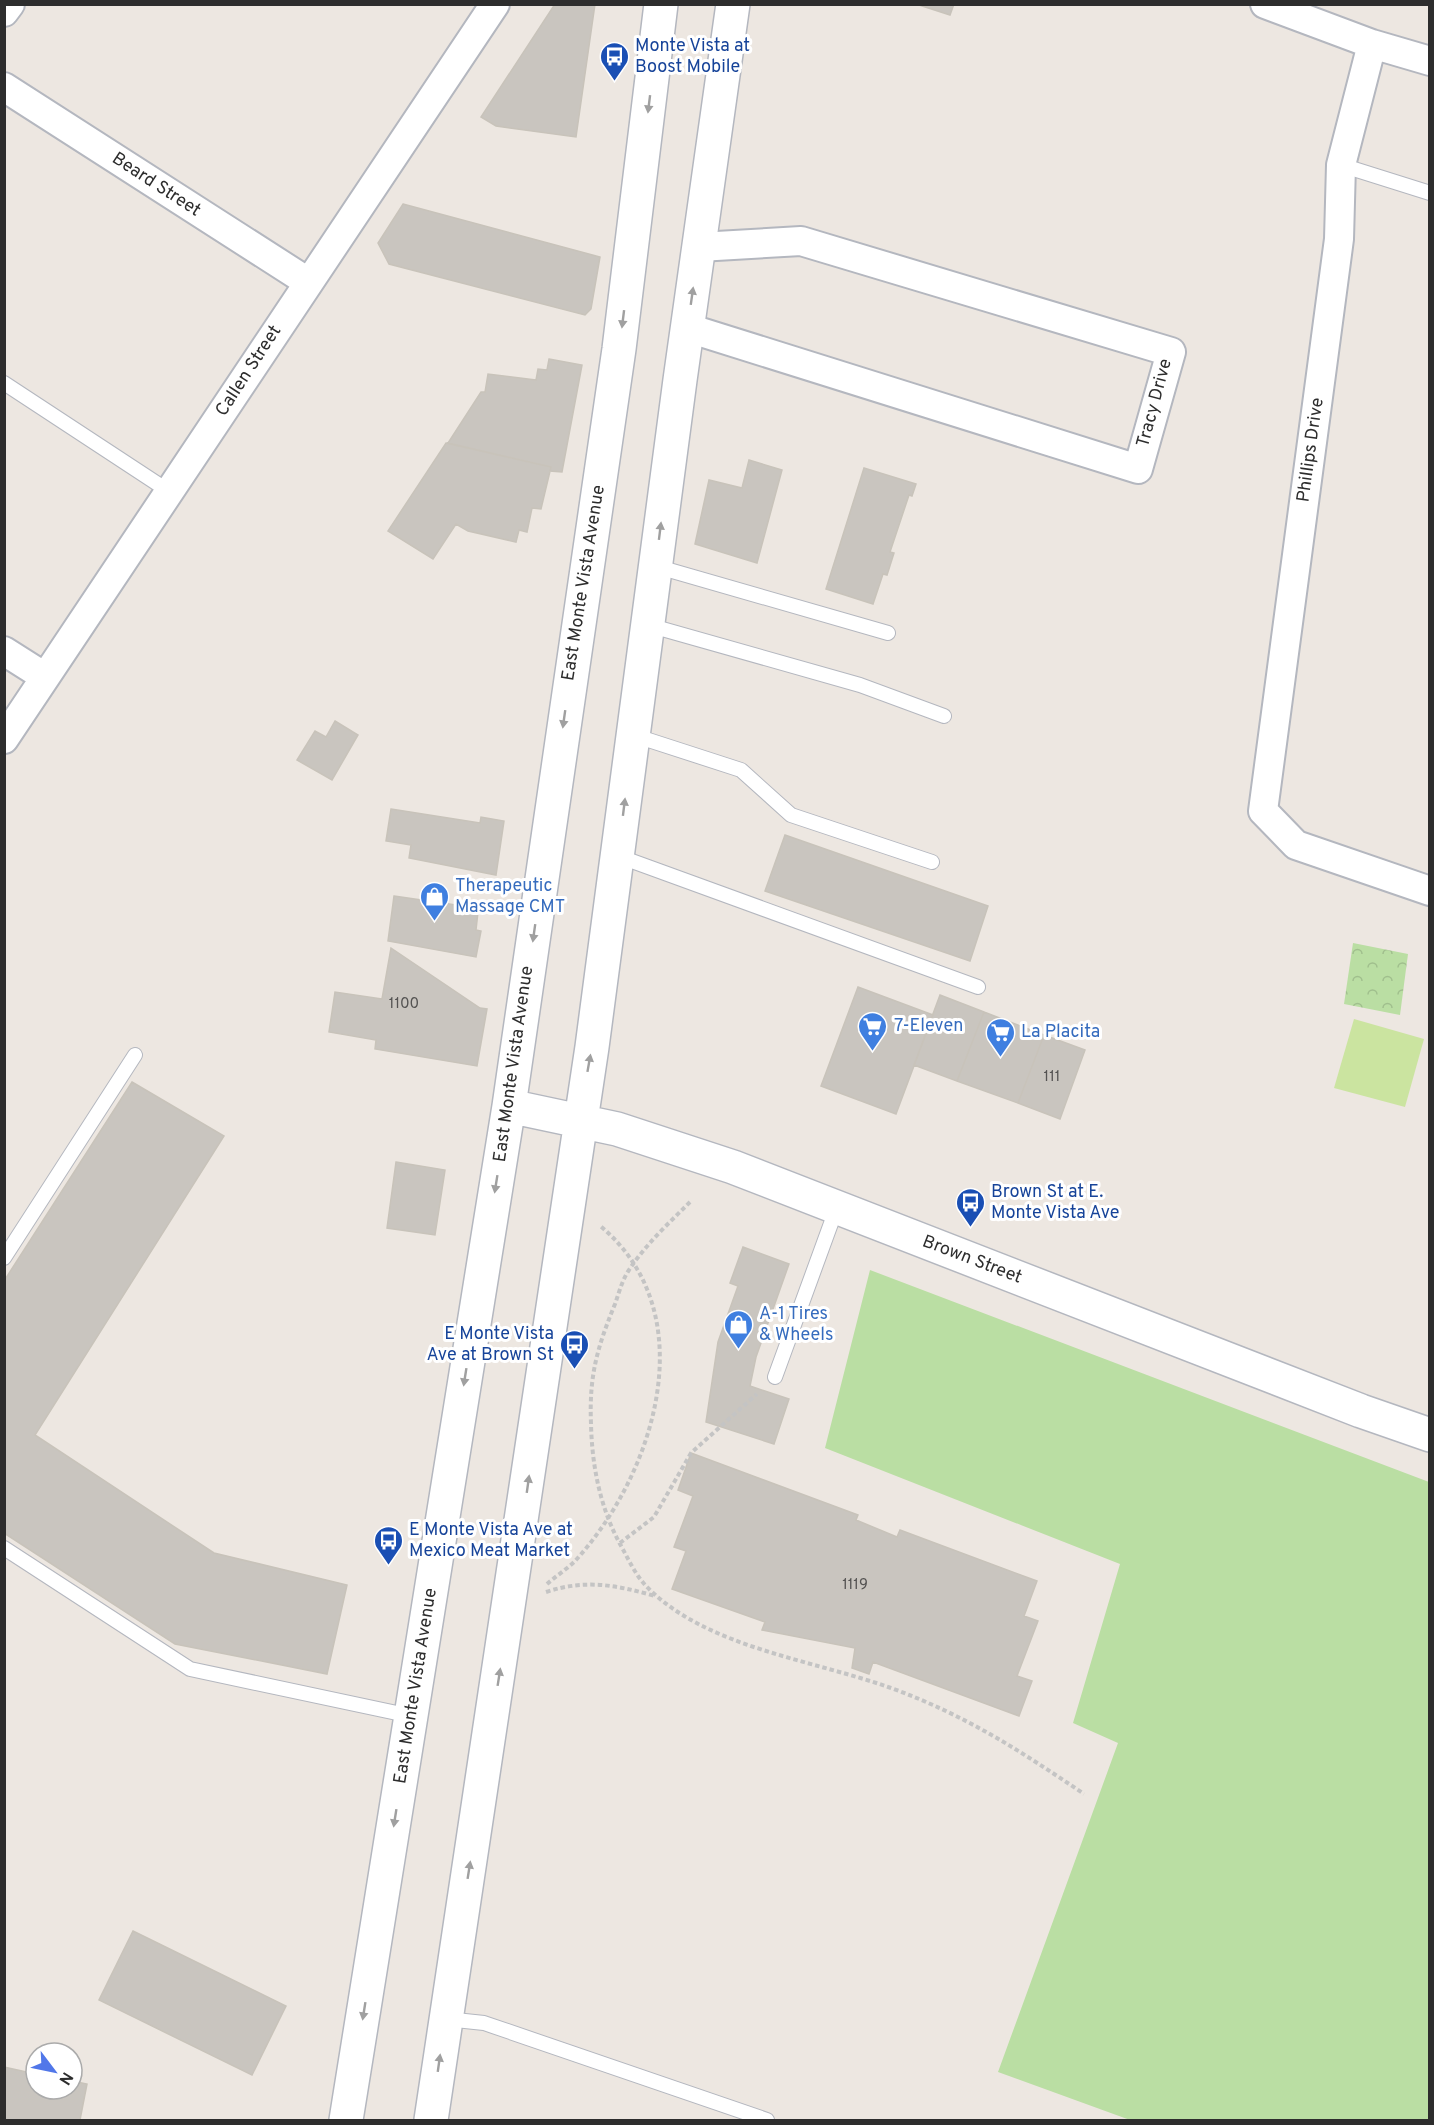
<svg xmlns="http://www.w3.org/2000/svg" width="1434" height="2125" viewBox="0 0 1434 2125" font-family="Overpass,sans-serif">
	<defs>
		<pattern id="park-crowns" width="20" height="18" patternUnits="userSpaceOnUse" patternTransform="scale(1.5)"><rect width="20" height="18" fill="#badea3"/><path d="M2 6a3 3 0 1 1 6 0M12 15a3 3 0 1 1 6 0" fill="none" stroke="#a0bf8d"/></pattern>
	</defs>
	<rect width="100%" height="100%" fill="#ede7e1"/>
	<path fill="#badea3" d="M870,1270l559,212v638h-299l-132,-48 120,-329 -45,-20 47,-159 -295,-116z"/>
	<path fill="url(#park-crowns)" d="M1353,943l55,11 -8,61 -56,-11z"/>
	<path fill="#cbe4a0" d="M1354,1019l70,20 -19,68 -71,-19z"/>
	<path fill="#c9c5bf" stroke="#c8c3ba" stroke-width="1.5" d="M555,4h40l-19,133 -80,-11 -15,-9z
		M916,4h38l-4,11z
		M403,204l197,53 -9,52 -6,6 -196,-51 -11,-21z
		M549,359l33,6 -20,107 -12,-1 1,-4 -103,-24 33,-51h4l3,-18 48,6 2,-11 9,1z
		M446,443l105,24 -10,42 -9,-1 -5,24 -8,-2 -3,12 -48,-11 -12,-7 -23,35 -45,-28z
		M749,460l33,10 -25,93 -62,-19 14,-64 33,8z
		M864,468l52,16 -4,12 -3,-1 -19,57 4,1 -7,22 -4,-1 -10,30 -47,-15z
		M335,721l23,14 -26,45 -35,-20 18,-29 11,6z
		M391,809l89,14 1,-6 23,4 -8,54 -87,-17 2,-13 -25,-4z
		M785,835l203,71 -18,55 -205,-70z
		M394,896l63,9 -1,4 22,3 -2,18 5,1 -5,26 -88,-16z
		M391,948l89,60 7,1 -10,57 -102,-17 1,-9 -47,-8 6,-40 47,7z
		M858,987l75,28 -37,99 -75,-28z
		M940,995l44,17 -27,69 -43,-16z
		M984,1012l60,23 -26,68 -61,-22z
		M1044,1035l41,15 -25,69 -42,-16z
		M132,1082l92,54 -189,299 179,118 133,32 -20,89 -152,-30 -171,-111v-252z
		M396,1162l49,8 -10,65 -48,-7z
		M743,1247l46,17 -33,93 -6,29 39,13 -15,45 -68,-22 12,-80 20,-56 -8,-3z
		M691,1453l167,62 -2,5 41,17 3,-7 137,51 -13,35 14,5 -21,55 15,5 -13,35 -146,-54 -4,12 -17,-6 3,-20 -93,-18 3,-8 -93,-33 14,-38 -12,-4 19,-51 -15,-6z
		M133,1931l153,75 -34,69 -153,-75z
		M4,2067l32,7v15h36v-8l15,3 -7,36h-76z"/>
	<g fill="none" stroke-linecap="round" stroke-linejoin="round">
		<defs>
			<path id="lane" d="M1341,165l89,28
				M4,383l166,109
				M655,566l233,67
				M648,625l212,60 84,31
				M633,735l108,35 50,45 141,47
				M618,856l360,131
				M4,1258l131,-203
				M775,1377l62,-170
				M4,1548l186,121 221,47
				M446,2019l38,4 283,97"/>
			<path id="street" d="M1265,4l107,40 58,17
				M4,12l6,-8
				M1372,44l-31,121 -2,74 -76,572 33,34 134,46
				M4,87l304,195
				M688,328l450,141 33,-117 -370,-111 -102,6
				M4,651l41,26
				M4,739l491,-735"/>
			<path id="secondary" d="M509,1106l108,23 116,38 628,244 69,24
				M346,2120l163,-1014 110,-757 42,-345
				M431,2120l161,-1073 88,-667 53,-376"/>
		</defs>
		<use href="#lane" stroke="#b4b7bf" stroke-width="16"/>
		<use href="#street" stroke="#b4b7bf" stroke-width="32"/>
		<use href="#secondary" stroke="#b4b7bf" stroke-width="36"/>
		<path stroke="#c4c4c4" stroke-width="4" stroke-dasharray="4.5 3" stroke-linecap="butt" d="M690,1202c-21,21 -44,42 -61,68 -7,10 -10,23 -14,34 -18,44 -26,72 -24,120 1,42 9,83 29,120 9,16 16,33 30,46 60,58 163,70 241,98 74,27 128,62 193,106
			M620,1543l34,-26 37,-64 66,-59
			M547,1584c9,-8 20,-15 28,-23 80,-87 131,-249 24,-336
			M546,1592c40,-13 70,-7 109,4"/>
		<use href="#lane" stroke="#fff" stroke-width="14"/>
		<use href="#street" stroke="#fff" stroke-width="28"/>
		<use href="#secondary" stroke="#fff" stroke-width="33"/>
	</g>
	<defs><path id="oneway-solid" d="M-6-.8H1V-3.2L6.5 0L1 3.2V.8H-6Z" transform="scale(1.5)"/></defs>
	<g fill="#a0a0a0">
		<use href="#oneway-solid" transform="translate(649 104) rotate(97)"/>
		<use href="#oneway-solid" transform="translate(692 296) rotate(-82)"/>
		<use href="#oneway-solid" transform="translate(623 319) rotate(97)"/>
		<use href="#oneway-solid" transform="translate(660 531) rotate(-83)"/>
		<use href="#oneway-solid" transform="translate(564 719) rotate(98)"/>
		<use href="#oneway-solid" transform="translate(624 807) rotate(-83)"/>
		<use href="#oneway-solid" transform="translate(534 933) rotate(98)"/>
		<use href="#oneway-solid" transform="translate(589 1063) rotate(-80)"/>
		<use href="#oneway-solid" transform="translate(496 1184) rotate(99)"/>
		<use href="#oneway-solid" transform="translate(465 1377) rotate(99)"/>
		<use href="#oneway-solid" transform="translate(528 1484) rotate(-82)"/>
		<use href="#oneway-solid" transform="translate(499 1677) rotate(-81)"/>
		<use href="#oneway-solid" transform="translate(395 1818) rotate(99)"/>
		<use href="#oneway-solid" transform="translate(469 1870) rotate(-81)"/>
		<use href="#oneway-solid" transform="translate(364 2011) rotate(99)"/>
		<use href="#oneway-solid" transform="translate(439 2063) rotate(-82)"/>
	</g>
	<defs>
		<symbol id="bus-pin" viewBox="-11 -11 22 30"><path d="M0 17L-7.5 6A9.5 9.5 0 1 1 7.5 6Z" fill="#1a4fb4" stroke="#fff"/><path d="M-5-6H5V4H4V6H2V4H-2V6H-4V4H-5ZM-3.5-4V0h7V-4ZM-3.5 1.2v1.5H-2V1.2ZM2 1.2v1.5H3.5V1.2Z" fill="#fff"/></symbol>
		<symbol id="shop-pin" viewBox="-11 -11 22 30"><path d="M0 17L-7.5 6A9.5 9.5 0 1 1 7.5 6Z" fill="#3f7fe0" stroke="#fff"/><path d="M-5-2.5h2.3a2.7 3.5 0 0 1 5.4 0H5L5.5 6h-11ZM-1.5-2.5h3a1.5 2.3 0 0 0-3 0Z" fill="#fff"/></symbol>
		<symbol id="supermarket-pin" viewBox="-11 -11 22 30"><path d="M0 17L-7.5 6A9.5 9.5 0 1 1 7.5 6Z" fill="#3f7fe0" stroke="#fff"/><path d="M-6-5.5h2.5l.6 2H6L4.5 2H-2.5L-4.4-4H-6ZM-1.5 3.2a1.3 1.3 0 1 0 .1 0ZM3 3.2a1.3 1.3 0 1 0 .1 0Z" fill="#fff"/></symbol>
	</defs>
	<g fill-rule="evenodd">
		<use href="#bus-pin" x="598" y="40" width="33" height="45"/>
		<use href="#shop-pin" x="418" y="880" width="33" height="45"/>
		<use href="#supermarket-pin" x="856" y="1010" width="33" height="45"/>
		<use href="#supermarket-pin" x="984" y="1016" width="33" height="45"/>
		<use href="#bus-pin" x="954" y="1186" width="33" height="45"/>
		<use href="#shop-pin" x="722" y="1308" width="33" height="45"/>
		<use href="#bus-pin" x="558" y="1328" width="33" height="45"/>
		<use href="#bus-pin" x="372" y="1524" width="33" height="45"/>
	</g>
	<g text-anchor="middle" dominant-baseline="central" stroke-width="6" stroke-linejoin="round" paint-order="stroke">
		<g font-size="15" fill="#545352">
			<text x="404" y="1004">1100</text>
			<text x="1052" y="1077">111</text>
			<text x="855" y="1585">1119</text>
		</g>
		<g font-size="18" fill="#164399" stroke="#fff" text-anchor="start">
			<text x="635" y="46">Monte Vista at<tspan x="635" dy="21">Boost Mobile</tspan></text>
			<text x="991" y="1192">Brown St at E.<tspan x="991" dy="21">Monte Vista Ave</tspan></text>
			<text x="554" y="1334" text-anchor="end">E Monte Vista<tspan x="554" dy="21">Ave at Brown St</tspan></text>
			<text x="409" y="1530">E Monte Vista Ave at<tspan x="409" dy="21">Mexico Meat Market</tspan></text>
		</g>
		<g font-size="18" fill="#2d2d2d" stroke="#fff">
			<text transform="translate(156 185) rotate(33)">Beard Street</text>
			<text transform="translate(249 371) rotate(-57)">Callen Street</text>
			<text transform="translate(1155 403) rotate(-75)">Tracy Drive</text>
			<text transform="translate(1311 450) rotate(-82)">Phillips Drive</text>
			<text transform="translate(584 583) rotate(-81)">East Monte Vista Avenue</text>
			<text transform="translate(514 1064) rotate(-82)">East Monte Vista Avenue</text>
			<text transform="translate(972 1260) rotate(21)">Brown Street</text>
			<text transform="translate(416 1686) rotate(-81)">East Monte Vista Avenue</text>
		</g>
		<g font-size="18" fill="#366cbe" stroke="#fff" text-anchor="start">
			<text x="455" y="886">Therapeutic<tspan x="455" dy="21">Massage CMT</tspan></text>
			<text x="894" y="1026">7-Eleven</text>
			<text x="1021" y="1032">La Placita</text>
			<text x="759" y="1314">A-1 Tires<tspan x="759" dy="21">&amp; Wheels</tspan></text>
		</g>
	</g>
	<rect width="1434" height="2125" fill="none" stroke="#2d2d2d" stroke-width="12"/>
	<g transform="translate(54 2071) rotate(122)"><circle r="28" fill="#ffffff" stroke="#ababab" stroke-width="1.5"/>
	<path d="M0-4.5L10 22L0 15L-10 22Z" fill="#5177e9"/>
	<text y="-9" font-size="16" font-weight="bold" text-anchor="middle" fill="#2d2d2d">N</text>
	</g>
</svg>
